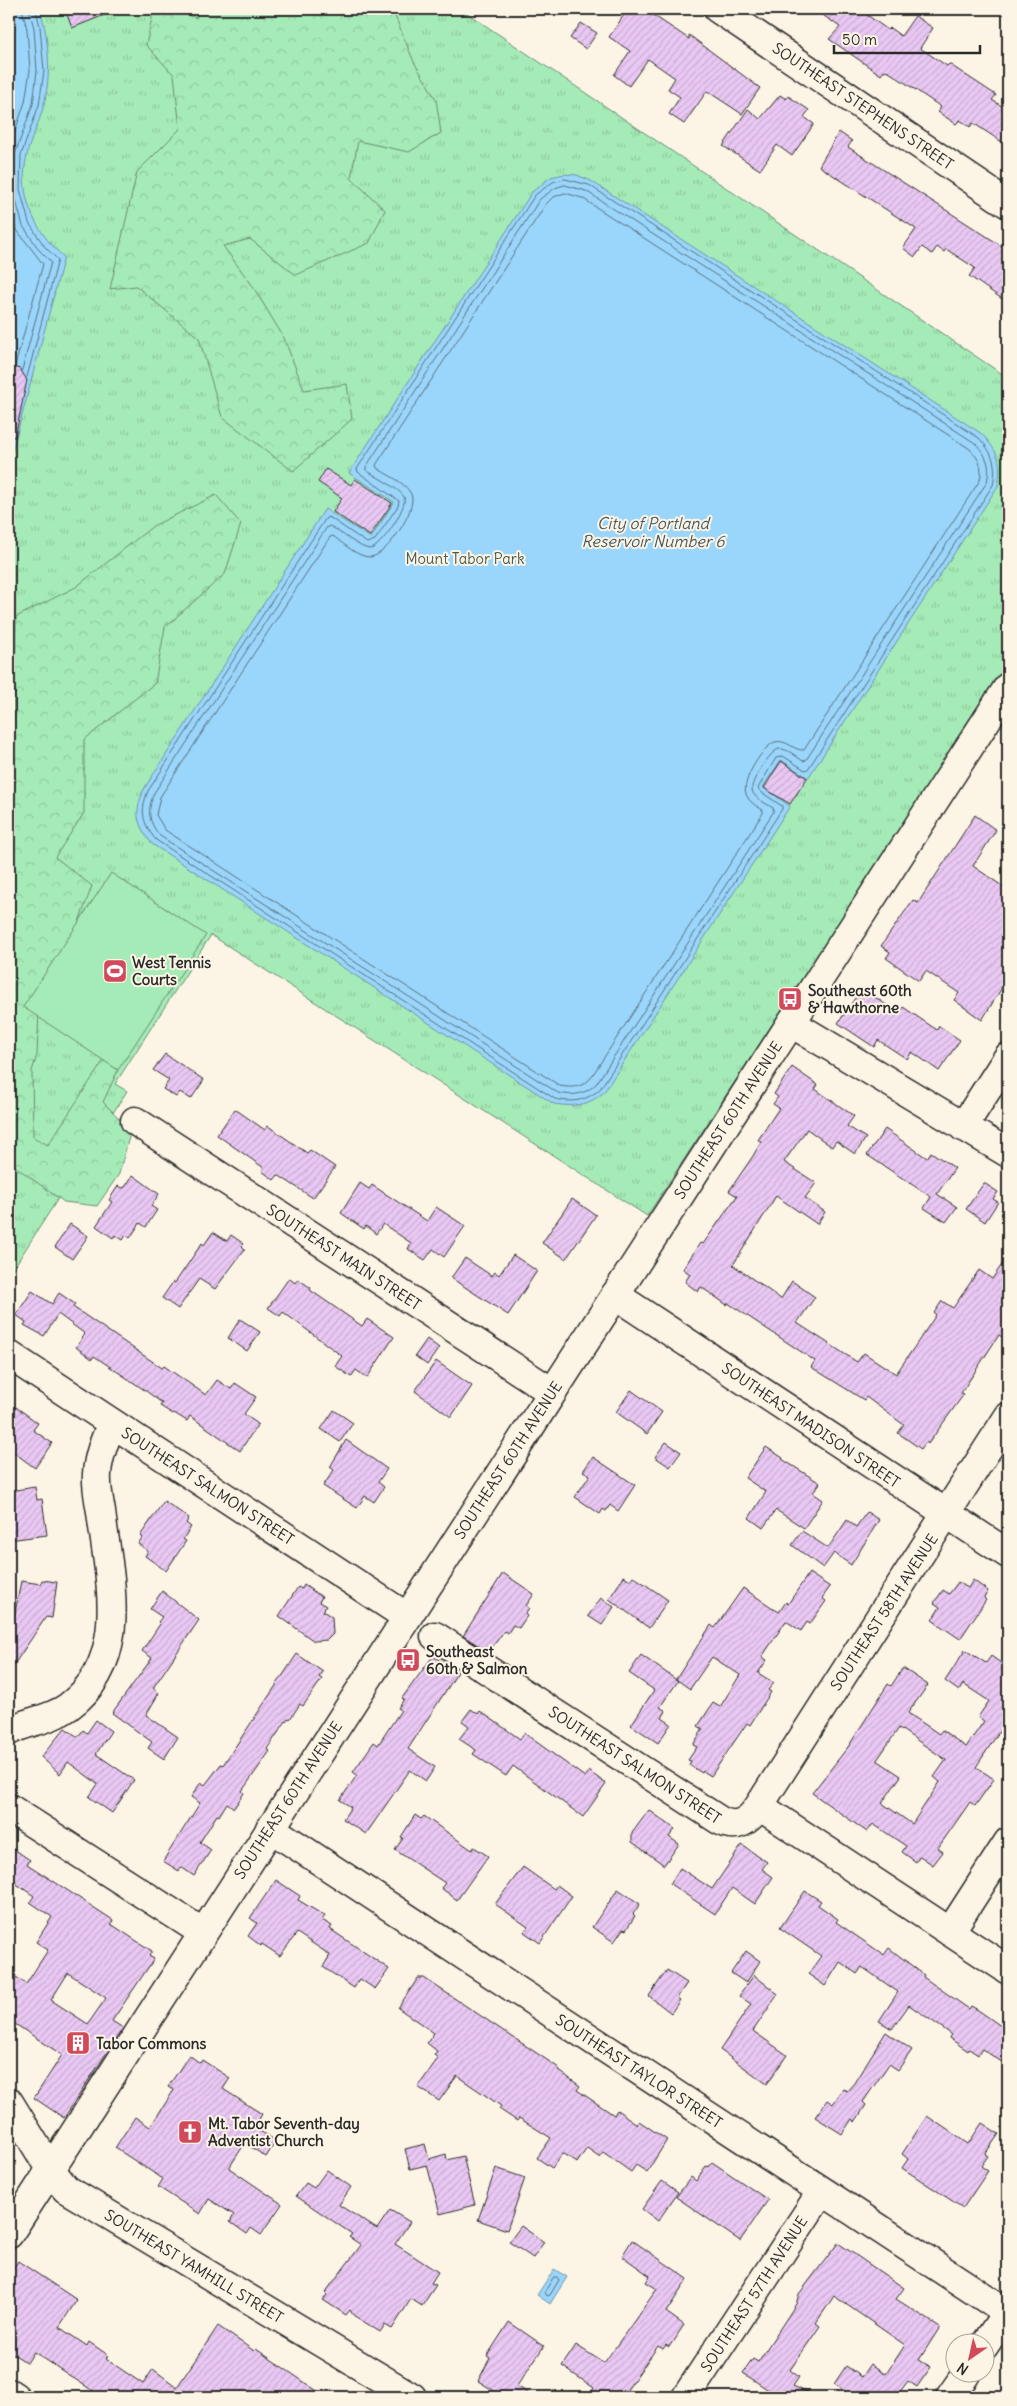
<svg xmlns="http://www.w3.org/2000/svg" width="1017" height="2406" viewBox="0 0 1017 2406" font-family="Delius,sans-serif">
	<defs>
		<pattern id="grass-tufts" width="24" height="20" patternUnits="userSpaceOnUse" patternTransform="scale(1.25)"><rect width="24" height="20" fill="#a5ebb7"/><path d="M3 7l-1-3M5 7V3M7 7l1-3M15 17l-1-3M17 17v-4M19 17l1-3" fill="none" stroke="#8eca9e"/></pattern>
		<pattern id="forest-crowns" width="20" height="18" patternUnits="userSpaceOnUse" patternTransform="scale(1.25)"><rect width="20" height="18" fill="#a5ebb7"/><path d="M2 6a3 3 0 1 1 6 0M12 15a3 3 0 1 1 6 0" fill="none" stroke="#8eca9e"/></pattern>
		<pattern id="building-hatch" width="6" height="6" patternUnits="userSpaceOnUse" patternTransform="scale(1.25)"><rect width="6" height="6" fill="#eac8f4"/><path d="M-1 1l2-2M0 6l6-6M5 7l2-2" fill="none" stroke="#c9acd1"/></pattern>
	</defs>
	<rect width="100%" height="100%" fill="#fcf5e5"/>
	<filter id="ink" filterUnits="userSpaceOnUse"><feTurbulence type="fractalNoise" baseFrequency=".02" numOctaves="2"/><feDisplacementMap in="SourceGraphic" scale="10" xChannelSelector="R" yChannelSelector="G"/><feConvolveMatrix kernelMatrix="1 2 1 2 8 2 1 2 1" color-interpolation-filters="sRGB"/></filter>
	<g filter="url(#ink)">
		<path fill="url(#grass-tufts)" stroke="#688b71" d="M9,9h452l547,369v286l-361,552 -436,-281 -96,149 12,7 -118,184z"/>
		<path fill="url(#forest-crowns)" stroke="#688b71" d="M154,9h20l22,9v-9h196l22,53 22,37 5,34 -32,19 -51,-11 -7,37 34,32 -16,33 -73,32 -46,-36 -27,7 29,39 32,53 20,52 43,-6 5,35 -59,52 -71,-54 -23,-79 -63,-52 -26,3 27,-117 43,-43 -6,-54 -28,-30z
			M216,495l25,29 -16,50 -60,53 -10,56 -71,57v73l-29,44 37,29 -23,63 -29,41 -3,65 -5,16 1,66 15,8 56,-85 14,10 -15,32 28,28 -12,44 -22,32 -33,-4 -55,-40v-439l4,-3 3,-103 60,-30 77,-61z"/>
		<path fill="#a5ebb7" stroke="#688b71" d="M111,873l95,62 -88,135 -95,-63z"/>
		<path fill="#9ad6fb" stroke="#6e92a8" d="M9,9h31c9,30 12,67 3,99 -4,16 -13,31 -16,47 -10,40 8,77 37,102l-55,207z
			M564,174l13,1 14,6 391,253c17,19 20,27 16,52l-190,292 -27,-18 -18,27 27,19 -186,286c-16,14 -30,15 -50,12l-402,-260c-16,-21 -18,-31 -8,-55l181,-280 46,29 23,-36 -45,-29 183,-281 19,-15z
			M554,2269l13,8 -17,27 -13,-9z"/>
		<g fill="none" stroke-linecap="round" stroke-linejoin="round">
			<path stroke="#576f7e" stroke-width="1" d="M9,149l16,-47 5,-32 -3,-41 -5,-20
				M565,179l24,6 390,253c14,15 18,26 14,47l-185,284 -3,1 -22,-14 -7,2 -18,30 3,4 21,14v3l-182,280c-14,12 -27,14 -45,10l-399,-259c-14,-17 -16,-29 -8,-49l178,-273 3,-1 38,26 8,-3 23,-34 1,-5 -41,-29 -1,-3 178,-274 18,-13z
				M565,185l21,6 389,252c12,13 16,22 12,39l-181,278 -3,1c-6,-4 -16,-13 -24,-12 -9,2 -29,33 -27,41 2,9 14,13 21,18l1,3 -178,273c-12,11 -23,12 -38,9l-398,-257c-12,-15 -13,-25 -6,-43l173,-266 3,-1c9,5 31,23 40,23 10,0 38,-42 34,-52 -4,-8 -29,-21 -38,-27v-3l174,-268 15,-11z
				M565,193l17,5 388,251c9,10 13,17 10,31l-176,270c-10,1 -17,-11 -29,-8 -12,4 -34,39 -29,52 3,8 10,12 17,16v3l-173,266c-9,9 -18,9 -30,7l-395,-256 -9,-15 4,-18 170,-260 3,-1c10,7 24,21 37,21 16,0 48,-48 41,-63 -6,-12 -24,-19 -34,-26l-1,-3 170,-261 6,-6z
				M9,202l7,27 27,35 -28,102
				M22,370l29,-108 -11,-11 -17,-25 -10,-36 2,-36 18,-50 4,-33 -3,-43 -5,-19
				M27,377l31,-117 -13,-13 -16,-24 -9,-34 1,-34 18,-50 5,-34 -4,-44 -4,-18
				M554,2277h3l2,3 -9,15 -3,1 -2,-4z"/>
		</g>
		<path fill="url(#building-hatch)" stroke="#2b2b2b" fill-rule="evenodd" d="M65,9h52v1l-45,18z
			M628,9h16l45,30v-4l71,53 -18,26 -35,-23 -23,33 -15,-10 11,-17 -12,-8 7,-11 -27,-19 -19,27 -15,-11 16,-24 -21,-14z
			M814,9h45l29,21 2,-2 11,8 14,-20 18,12 -13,20 27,18 2,-2 47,31 -4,5 16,10v36l-35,-23 -3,4 -10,-7 -4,4 -18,-12 3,-5 -49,-33 -7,-4 -4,5 -52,-36 11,-12z
			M581,23l16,10 -11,16 -16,-11z
			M780,95l6,4 2,-3 21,14 -5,7 10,7 -22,32 -15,-11 -17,25 -37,-24 25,-37 12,10z
			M839,132l13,9 -4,6 160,103v53l-39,-27 6,-8 -29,-19 -2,3 -7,-5 -5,7 -10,-7 -7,10 -12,-9 13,-19 -97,-63z
			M9,366l11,3 7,11 -12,57 -6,-1z
			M326,469l25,16 4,-6 37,24 -22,33 -37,-24 9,-14 -24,-16z
			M781,761l26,17 -17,26 -26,-16z
			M975,815l21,15 -23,36 35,24v88l-26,42 -28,-20 5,-7 -33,-22 -7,10 -33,-23 4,-6 -9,-6 32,-46 5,3z
			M862,988l36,25 5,-6 34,23 2,-4 21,14 -21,31 -27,-19 -5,7 -29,-19 -4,7 -36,-24z
			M165,1054l39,26 -13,19 -11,-7 -4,5 -13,-8 6,-9 -16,-10z
			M792,1067l26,18 -3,4 39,27 -7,10 19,12 -11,16 -19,-13 -4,6 -25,-18 -23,33 32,21 -11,15 20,14 -8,12 -41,-28 -43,69 48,34 11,-18 23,16 -18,26 60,39 7,-9 32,21 40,-59 -2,-2 8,-12 11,7 26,-38 13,9 16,-23v72l-6,9 -3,-2 -38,58 3,1 -36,50 -2,-2 -5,7 -23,-16 6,-8 -38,-28 -2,3 -53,-33 4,-6 -87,-58 -1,2 -26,-18 -3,5 -13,-10 5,-8 -7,-5 17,-26 3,1 34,-48 -8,-5 24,-35 8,-14 -3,-2 21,-32 -6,-4 5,-7 -4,-3z
			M235,1109l30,21 3,-4 39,27 3,-3 25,17 -22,31 -35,-23 -4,5 -12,-9 2,-3 -47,-33z
			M885,1129l42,29 4,-6 24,16 -18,26 20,13 -11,15 -22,-14 7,-11 -64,-42z
			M133,1175l26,19 -8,12 6,4 -11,17 -6,-4 -10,15 -4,-3 -3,5 -8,-5 -2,3 -17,-12 16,-24 -3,-2 9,-14 4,2 3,-1z
			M360,1183l9,6 3,-4 55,36 9,-14 29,19 -21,31 -11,-8 -8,11 -17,-11 3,-6 -28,-19 -7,10 -10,-8 -2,3 -23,-16z
			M984,1183l14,9 -5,7 5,3 -13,20 -19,-13z
			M572,1199l24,16 -30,44 -24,-16z
			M70,1224l18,12 -16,23 -17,-12z
			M213,1232l14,9 4,-6 13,9 -2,2 3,3 -30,40 -16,-10 -21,30 -16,-11 11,-16 2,1 27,-40 2,2z
			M513,1255l24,16 -29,44 -57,-37 14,-20 27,18 3,-4 4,3z
			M289,1278l6,5 3,-4 13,9 -1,2 52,36 5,-7 27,18 -27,41 -11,-8 -5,7 -16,-11 7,-10 -59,-44 -3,4 -12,-8z
			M32,1291l20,13 7,-11 16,11 -2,3 89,61 2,-2 42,29 11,-15 14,9 4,-6 21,14 -12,17 14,10 -18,27 -50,-35 -3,5 -13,-8 -1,1 -13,-8 2,-3 -16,-12 -52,-35 -2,3 -16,-12 9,-13 -27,-20 -14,22 -20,-11 2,-3 -10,-7z
			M240,1319l20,13 -13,19 -19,-13z
			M427,1339l12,9 -12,17 -12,-9z
			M436,1361l36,25 -21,31 -36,-26z
			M631,1390l31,22 -15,22 -31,-22z
			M16,1407l22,16 -5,7 19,13 -17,25 -26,-19v-31z
			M334,1410l19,13 -13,19 -19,-13z
			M346,1440l41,29 -9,13 6,5 -10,15 -9,-6 -8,12 -34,-22 11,-16 -4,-3z
			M666,1442l15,10 -11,15 -15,-10z
			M766,1447l17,11 -1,1 38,24 -7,10 10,7 -19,28 -28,-18 -13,18 -14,-10 17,-26 -21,-14z
			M593,1457l42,28 -17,26 -8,-6 -4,6 -3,-2 -3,5 -25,-17 15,-22 -7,-4z
			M35,1487l2,13 5,-1 5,36 -38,5v-49z
			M164,1501l25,17 -3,5 5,4 -8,12 3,2 -20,30 -21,-15 3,-5 -10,-7 4,-6 -2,-2z
			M867,1512l12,8 -28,45 -17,-12 -11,15 -31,-23 10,-14 26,17 19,-28 9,7z
			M503,1573l31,21 -8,12 3,2 -4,6 2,2 -8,12 -6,-3 -5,8 -4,-2 -15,21 -26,-16z
			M809,1573l21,14 -8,11 4,3 -16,23 -3,-2 -6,9 -15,-10 -24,36 5,3 -9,13 16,10 -6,7 3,2 -21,33 -3,-2 -36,53 -8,-5 -1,2 -13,-8 2,-4 -3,-1 9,-13 -4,-2 10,-16 -5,-3 15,-23 7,4 20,-32 -28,-18 -22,32 -14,-10 35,-54 4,3 28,-40 36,24 7,-10 2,2z
			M624,1576l6,4 3,-4 35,24 -19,28 -40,-29z
			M42,1580l15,2 -5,36 -6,-1 -37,55v-52l4,3 8,-42 20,3z
			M973,1580l15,11 -4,7 2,2 -26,39 -28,-19 8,-13 -6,-4 9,-13 6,4 9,-12 10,6z
			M304,1585l18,12 -3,5 7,4 -3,5 9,6 1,17 -6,6 -13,1 -35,-25 19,-29 4,2z
			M162,1591l37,29 -46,68 6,5 -13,22 32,22 -14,22 -16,-11 4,-6 -40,-29 40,-55 -10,-7 18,-27 -2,-2 4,-5 -12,-8z
			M601,1598l13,9 -12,18 -14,-9z
			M965,1650l21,13 5,-7 17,12v70l-9,-6 -23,35 18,12 -19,27 -5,-4 -32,46 5,4 -10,13 -13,-9 -4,6 -14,-10 4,-6 -33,-22 -6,8 -55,-39 36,-46 40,-63 3,2 12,-18 25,17 -20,28 31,21 3,-4 24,17 18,-26 -6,-4 11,-16 -26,-17 -4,7 -14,-10zM899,1728l47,32 -12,17 6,5 -28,42 -30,-21 19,-27 -24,-16z
			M297,1654l26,18 -4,5 3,2 -19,27 -3,-2 -10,15 -2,-1 -21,31 3,2 -28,40 2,2 -10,15 -7,-5 -8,13 -2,-1 -17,27 11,8 -17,26 -13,-9 -2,4 -16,-10 37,-58 -9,-6 10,-15 4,3 16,-21 2,1z
			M641,1655l37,26 -18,26 6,4 -4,7 9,6 -13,19 -27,-18 23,-35 -25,-17z
			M433,1656l25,16 -50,77 27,18 -9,14 -16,-11 -44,64 -23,-15 8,-12 -11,-7 17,-25 -4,-3 21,-30 4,3 23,-35 -3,-2 6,-9 -2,-1z
			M471,1709l7,5 2,-3 40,28 4,-6 61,44 4,-6 17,13 -23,33 -70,-51 -7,10 -33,-22 3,-4 -17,-11 10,-13 -7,-5z
			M96,1720l15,11 -15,23 38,26 -22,33 -23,-16 9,-13 -30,-22 -8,12 -19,-17 24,-29 13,9 5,-7 4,3z
			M649,1810l26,19 -6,8 10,7 -15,21 -32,-23v-9z
			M415,1815l6,4 3,-3 48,34 2,-3 14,9 -31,44 -16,-12 4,-5 -50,-33 8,-12 -2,-1z
			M742,1845l25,17 -5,7 11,8 -18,27 -23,-16 -17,26 -45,-30 10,-16 32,21z
			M9,1846l21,14 -3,4 86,56 -2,4 41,27 -3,5 5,3 -42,62 11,7 -59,90 -30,-20 28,-43 -53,-35v-48l17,12 22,-34 -12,-8 16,-25 -22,-15 4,-6 -25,-17zM68,1973l38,25 -18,26 -37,-24z
			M523,1867l31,22 3,-4 15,11 -32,47 -16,-11 4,-5 -33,-23z
			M276,1880l24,16 -2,4 27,16 -3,4 10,6 -2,3 59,40 -14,20 -15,-10 -6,9 -31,-21 7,-12 -33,-22 -17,23 -18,-12 -1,2 -13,-10 9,-13 -7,-5z
			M618,1889l22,15 -7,10 2,2 -9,14 -3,-1 -9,13 -22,-15z
			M805,1891l16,10 -3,4 20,14 -2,3 48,33 5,-7 35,27 -1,2 46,32 2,-3 7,4 30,21v35l-26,-17 -4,6 -9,-6 -1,2 -19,-13 2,-4 -42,-29 -17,24 -13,-8 19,-29 -36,-25 -5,7 -17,-12 -15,24 -17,-12 13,-18 -41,-28z
			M746,1951l14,10 -14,22 -15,-10z
			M667,1970l20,13 -10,15 3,2 -9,13 -22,-17z
			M754,1975l24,19 -25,37 34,24 -20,29 -47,-34 31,-46 -12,-8z
			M418,1978h6l135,90 -1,2 22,16 -3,4 37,25 3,-5 20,14 2,-3 28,19 -20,32 -11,-7 -5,7 -28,-20 -3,5 -13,-9 -10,15 -14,-10 -11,15 -15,-10 14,-20 -32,-20 -2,3 -18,-12 2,-3 -44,-30 -18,25 -21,-14 20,-29 -4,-3 3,-4 -10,-8 7,-10 -36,-25z
			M886,2032l26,18 -14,20 -9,-6 -26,38 3,3 -11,17 -3,-3 -10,15 -27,-17 12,-17 6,4 10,-15 4,2 7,-8z
			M189,2055l11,8 2,-3 28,18 -7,11 39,25 -5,9 3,1 -3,5 19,12 -10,16 -21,-14 -16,25 53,36 -21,31 -10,-7 -4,6 -17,-12 4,-7 -25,-16 -9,15 -42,-27 5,-8 -48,-31 20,-31 15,10 24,-37 -6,-3z
			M927,2116l41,28 14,-21 17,11 -14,20 3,2 -7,10 7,5 -25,37 -61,-40 6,-9 -6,-5z
			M425,2144l4,15 17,-5 1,6 16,-4 12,49 -35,9 -13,-49 -17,4 -5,-20z
			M712,2162l56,38 -28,41 -64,-44 15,-20 5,4 10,-15 2,1z
			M496,2168l29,10 -18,52 -29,-10z
			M327,2170l24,17 -12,18 38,24 13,-19 20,12 -15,22 43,28 -7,11 5,2 -14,21 -11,-7 -19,30 -7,-4 -5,7 -27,-17 -3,-5 -4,5 -23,-15 4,-5 -2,-2 36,-48 -12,-8 3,-3 -56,-38 10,-13 8,5z
			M662,2181l16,11 -20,29 -16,-12z
			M521,2226l23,16 -11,16 -24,-16z
			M632,2240l56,39 -22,33 18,13 -15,22 -3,-2 -3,4 -5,-3 -36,51h-34l6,-9 -32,-22 14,-21 28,18 53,-74 -11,-7 4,-6 -28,-20z
			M838,2243l66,45 -8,11 44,28 -21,33 12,7 -14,20 -9,-6 -12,16h-42l-20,-13 12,-18 16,11 9,-13 15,10 19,-29 -71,-49 -18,27 4,3 -30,44 9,7 -6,9 24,11h-38l-36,-24 10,-14 5,3 38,-58 3,-10z
			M18,2261l59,39 -18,27 28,19 2,-4 19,13 -2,4 37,25 10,-15 24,18 41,-61 36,25 2,-2 70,48h-98l-10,-6 -4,6h-112l-68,-45 -7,11 -18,-12v-76z
			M509,2322l35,24 -27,40 17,11h-30l-26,-16 12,-23 -3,-2z"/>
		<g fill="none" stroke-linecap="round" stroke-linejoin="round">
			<defs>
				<path id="minor" d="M718,9l290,195
					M791,1023l217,130
					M135,1121l417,271
					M963,1127l45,-70
					M615,1295l393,259
					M9,1355l398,262
					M435,1636l284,184c18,10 30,1 40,-14l249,-389
					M9,1731c19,-10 41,-11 59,-24 64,-47 41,-129 33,-195 -2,-12 -5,-26 -4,-38 1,-18 8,-35 15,-51
					M759,1806l249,164
					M9,1808l193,124
					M270,1828l738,485
					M950,1932l58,-90
					M9,2102l41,67 16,20 346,208
					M984,2346l23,-34
					M9,2393l6,4
					M686,2397l136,-206
					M950,2397l16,-23"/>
				<path id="major" d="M9,2234l999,-1547"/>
			</defs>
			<use href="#minor" stroke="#2b2b2b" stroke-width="31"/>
			<use href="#major" stroke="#2b2b2b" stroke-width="31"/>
			<use href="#minor" stroke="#fcf5e5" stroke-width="28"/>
			<use href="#major" stroke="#fcf5e5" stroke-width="28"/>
		</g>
	</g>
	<defs>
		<symbol id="stadium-square" viewBox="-11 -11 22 22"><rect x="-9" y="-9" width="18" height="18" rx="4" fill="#d1495b" stroke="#fcf5e5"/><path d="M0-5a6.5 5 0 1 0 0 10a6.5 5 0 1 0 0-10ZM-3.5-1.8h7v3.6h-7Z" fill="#fff"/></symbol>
		<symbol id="bus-square" viewBox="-11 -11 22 22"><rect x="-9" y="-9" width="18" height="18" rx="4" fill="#d1495b" stroke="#fcf5e5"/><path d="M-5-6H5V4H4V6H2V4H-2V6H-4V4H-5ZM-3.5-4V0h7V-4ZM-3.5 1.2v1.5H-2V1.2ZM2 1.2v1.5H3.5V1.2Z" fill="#fff"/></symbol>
		<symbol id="building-square" viewBox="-11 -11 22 22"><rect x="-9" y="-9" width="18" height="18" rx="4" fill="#d1495b" stroke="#fcf5e5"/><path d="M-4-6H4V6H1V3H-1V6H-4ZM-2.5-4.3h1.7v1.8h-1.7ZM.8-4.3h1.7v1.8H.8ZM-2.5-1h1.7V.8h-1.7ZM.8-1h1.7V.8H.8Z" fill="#fff"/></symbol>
		<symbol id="church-square" viewBox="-11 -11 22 22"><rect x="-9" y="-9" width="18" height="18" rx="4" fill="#d1495b" stroke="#fcf5e5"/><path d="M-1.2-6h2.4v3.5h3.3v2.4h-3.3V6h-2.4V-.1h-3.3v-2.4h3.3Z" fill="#fff"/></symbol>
	</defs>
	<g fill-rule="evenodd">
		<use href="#stadium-square" x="101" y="957" width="28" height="28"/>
		<use href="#bus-square" x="776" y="985" width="28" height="28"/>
		<use href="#bus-square" x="394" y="1646" width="28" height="28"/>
		<use href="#building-square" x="64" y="2029" width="28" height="28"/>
		<use href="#church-square" x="176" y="2118" width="28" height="28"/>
	</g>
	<g text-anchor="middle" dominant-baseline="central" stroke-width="4" stroke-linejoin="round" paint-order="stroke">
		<g font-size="15" fill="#2b2b2b" stroke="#fcf5e5">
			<text transform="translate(863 106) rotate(34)">SOUTHEAST STEPHENS STREET</text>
			<text transform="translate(728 1120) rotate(-57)">SOUTHEAST 60TH AVENUE</text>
			<text transform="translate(344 1257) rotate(33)">SOUTHEAST MAIN STREET</text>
			<text transform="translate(811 1425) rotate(34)">SOUTHEAST MADISON STREET</text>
			<text transform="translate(508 1460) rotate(-57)">SOUTHEAST 60TH AVENUE</text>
			<text transform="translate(208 1486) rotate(33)">SOUTHEAST SALMON STREET</text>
			<text transform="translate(884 1612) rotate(-57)">SOUTHEAST 58TH AVENUE</text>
			<text transform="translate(635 1765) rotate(33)">SOUTHEAST SALMON STREET</text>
			<text transform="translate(288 1800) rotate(-57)">SOUTHEAST 60TH AVENUE</text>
			<text transform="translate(639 2071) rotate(33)">SOUTHEAST TAYLOR STREET</text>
			<text transform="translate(194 2266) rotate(31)">SOUTHEAST YAMHILL STREET</text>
			<text transform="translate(754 2294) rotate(-57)">SOUTHEAST 57TH AVENUE</text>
		</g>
		<g font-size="15" fill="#4a5b4e" stroke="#fcf5e5">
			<text x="465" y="558">Mount Tabor Park</text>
		</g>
		<g font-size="15" font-weight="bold" fill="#2b2b2b" stroke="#fcf5e5" text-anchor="start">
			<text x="132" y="962">West Tennis<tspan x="132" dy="17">Courts</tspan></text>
			<text x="808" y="990">Southeast 60th<tspan x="808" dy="17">&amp; Hawthorne</tspan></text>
			<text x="426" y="1651">Southeast<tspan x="426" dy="17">60th &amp; Salmon</tspan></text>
			<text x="96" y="2043">Tabor Commons</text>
			<text x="208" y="2123">Mt. Tabor Seventh-day<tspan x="208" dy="17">Adventist Church</tspan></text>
		</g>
		<g font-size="16" font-style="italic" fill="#47565f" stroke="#fcf5e5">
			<text x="653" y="523">City of Portland<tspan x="653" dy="18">Reservoir Number 6</tspan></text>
		</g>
	</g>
	<rect width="1017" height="2406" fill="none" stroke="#fcf5e5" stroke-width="30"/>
	<rect x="15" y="15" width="987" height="2376" fill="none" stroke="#2b2b2b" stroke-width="2" filter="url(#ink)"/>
	<g transform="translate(970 2358) rotate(214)"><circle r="24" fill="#fcf5e5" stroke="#a8a49b"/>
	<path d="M0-4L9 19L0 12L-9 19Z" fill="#d1495b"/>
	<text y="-8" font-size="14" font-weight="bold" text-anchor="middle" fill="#2b2b2b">N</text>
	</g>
	<path d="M834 45v8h146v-8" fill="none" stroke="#2b2b2b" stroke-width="2.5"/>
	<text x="842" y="45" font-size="15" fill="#2b2b2b" stroke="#fcf5e5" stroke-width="4" paint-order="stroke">50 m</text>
</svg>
